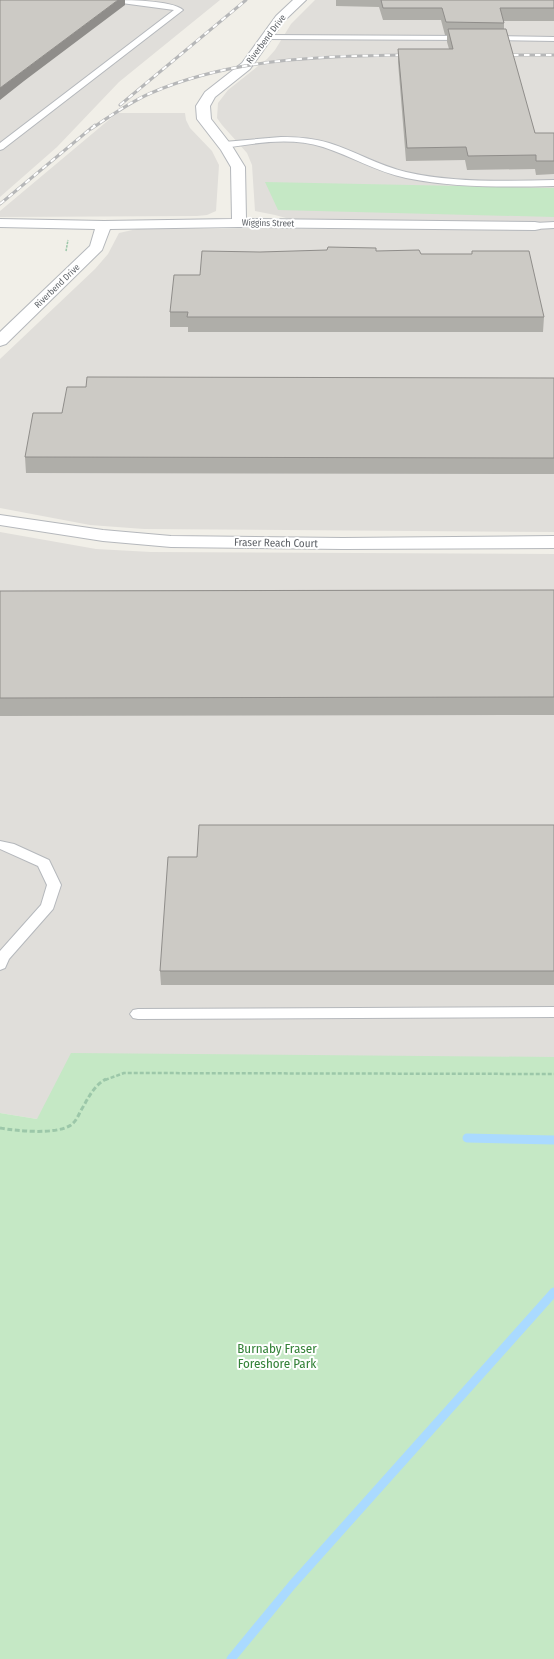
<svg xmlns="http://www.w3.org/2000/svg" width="554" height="1659" viewBox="0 0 554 1659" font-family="'Fira Sans Condensed',sans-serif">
	<rect width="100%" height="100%" fill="#f1efe8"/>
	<path fill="#e0deda" d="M0,0h220l-101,82 -62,65 -57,50z
		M315,0h239v532l-410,-3 -54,-4 -90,-17v-149l95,-90 13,-15 11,-21 18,-4h413l-2,-7 -251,-1 -22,-6 -20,-4 -3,-46 -5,-12 -25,-28 -5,-7 1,-15 10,-13 39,-31 8,-9 16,-26z
		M117,113h68l1,7 4,8 22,23 7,14 -3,46 -9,4 -10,1 -197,1v-6z
		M0,532l96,17 55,3 403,2v503l-517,62 -37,-6z"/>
	<path fill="#c5e8c5" d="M265,182l289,6v29l-276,-7z
		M71,1053l483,4v602h-554v-546l37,6z"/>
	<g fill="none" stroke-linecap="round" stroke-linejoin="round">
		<path stroke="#aadaff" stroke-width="9" d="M467,1138l87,2
			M231,1659l61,-74 262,-293"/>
		<defs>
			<path id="service" d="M110,0c16,0 62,0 73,10l-180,139 -3,1v-7l174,-133 -60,-8z
				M265,35l201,1 4,2 -4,2 -198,-1 -4,-2z
				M487,36l67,1v4l-64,-1h-3z
				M281,137c16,0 32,1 48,6 26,8 50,23 77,29 48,11 99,9 148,8v6c-49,1 -100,2 -148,-8 -29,-6 -55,-22 -83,-31 -32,-10 -67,-4 -99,1l-4,-3 4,-3z
				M554,222v6l-19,1 -5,-3 5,-3z
				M0,841l14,3 35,16 12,25 -8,24 -44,50 -4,9 -5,2v-19l41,-46 6,-20 -9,-19 -38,-17z
				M554,1007v10l-416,2 -5,-1 -3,-4 3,-4 5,-1z"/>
			<path id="minor" d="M293,0h13l-22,21 -34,48 -35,28 -5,9 1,13 21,27 13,21 1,52 289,3 5,1 2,3 -2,3 -5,1 -296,-3 -129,2 -8,21 -96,94 -6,2v-14l90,-86 5,-17 -95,-2v-8l104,2 128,-2 -1,-52 -10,-17 -24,-31 -1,-13 9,-14 37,-29 34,-47z
				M0,515l103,15 68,6 172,2 211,-2v12l-211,1 -172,-2 -68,-6 -103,-16z"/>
		</defs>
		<use href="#service" stroke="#b5b8bc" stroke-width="2"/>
		<use href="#minor" stroke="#b5b8bc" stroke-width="2"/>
		<path stroke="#9cc7a9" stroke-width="1.5" stroke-dasharray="2.5 1" stroke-linecap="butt" d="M66,251l2,-11"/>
		<path stroke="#9cc7a9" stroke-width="2.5" stroke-dasharray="4 2" stroke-linecap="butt" d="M105,1080l19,-7 430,1"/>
		<path stroke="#9cc7a9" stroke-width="3" stroke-dasharray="5 2.5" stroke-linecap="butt" d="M0,1128c17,3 56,7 71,-3 4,-3 7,-8 9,-13 8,-13 13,-26 26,-33"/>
		<use href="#service" fill="#fff" fill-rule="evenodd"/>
		<use href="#minor" fill="#fff" fill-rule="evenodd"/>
		<defs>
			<path id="rail" d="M502,55h52
				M120,105l126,-105
				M91,129c19,-13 39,-27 60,-36 81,-35 171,-37 257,-38
				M0,204l95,-79"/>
		</defs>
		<use href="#rail" stroke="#b6b7b8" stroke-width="3"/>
		<use href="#rail" stroke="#fff" stroke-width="2" stroke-dasharray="5.5" stroke-linecap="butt"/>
	</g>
	<path fill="#afaea9" d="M336,0h218v21h-50v8l31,104h19v41l-18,1 -1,-6 -68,1 -2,-10 -59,1 -8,-99v-13h51l-2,-7v-7h-2l-4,-15h-58l-4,-13 -43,-1z
		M376,251l45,3 123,63 -1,15h-355v-5h-18v-15l30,-37 60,-23z
		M554,378v96l-528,-1 -1,-16 61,-70z
		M554,590v125l-554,1v-125z
		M554,825v160h-393l-1,-14 37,-114z"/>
	<path fill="#8f8d8a" d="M118,0h7v5l-101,76 -24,19v-12z"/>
	<path fill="#cccac5" stroke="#8f8d8a" d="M0,0h118l-118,88z
		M381,0h173v8h-54l4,15 -58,-1 -4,-14h-59z
		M448,29h58l29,104h19v28h-18v-6l-68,1 -2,-9 -59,1 -9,-99h55z
		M328,247l48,1v3l43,-1 2,4h51v-3h57l15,66h-357l1,-5h-18l4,-37h26l2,-24 58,1 67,-2z
		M87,377l467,1v80l-529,-1 8,-44h29l5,-26h19z
		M554,590v107l-554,1v-107z
		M199,825h355v146h-394l8,-114h29z"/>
	<g text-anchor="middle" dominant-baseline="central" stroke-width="4" stroke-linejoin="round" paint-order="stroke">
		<g font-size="9" fill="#5f6368" stroke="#fff">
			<text transform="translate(266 39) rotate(-53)">Riverbend Drive</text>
			<text transform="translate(268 223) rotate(1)">Wiggins Street</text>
			<text transform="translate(57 286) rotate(-44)">Riverbend Drive</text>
		</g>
		<g font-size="11" fill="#5f6368" stroke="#fff">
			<text transform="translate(276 543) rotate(1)">Fraser Reach Court</text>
		</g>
		<g font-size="13" fill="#348238" stroke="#fff">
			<text x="277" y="1348">Burnaby Fraser<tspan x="277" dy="15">Foreshore Park</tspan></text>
		</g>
	</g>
</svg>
